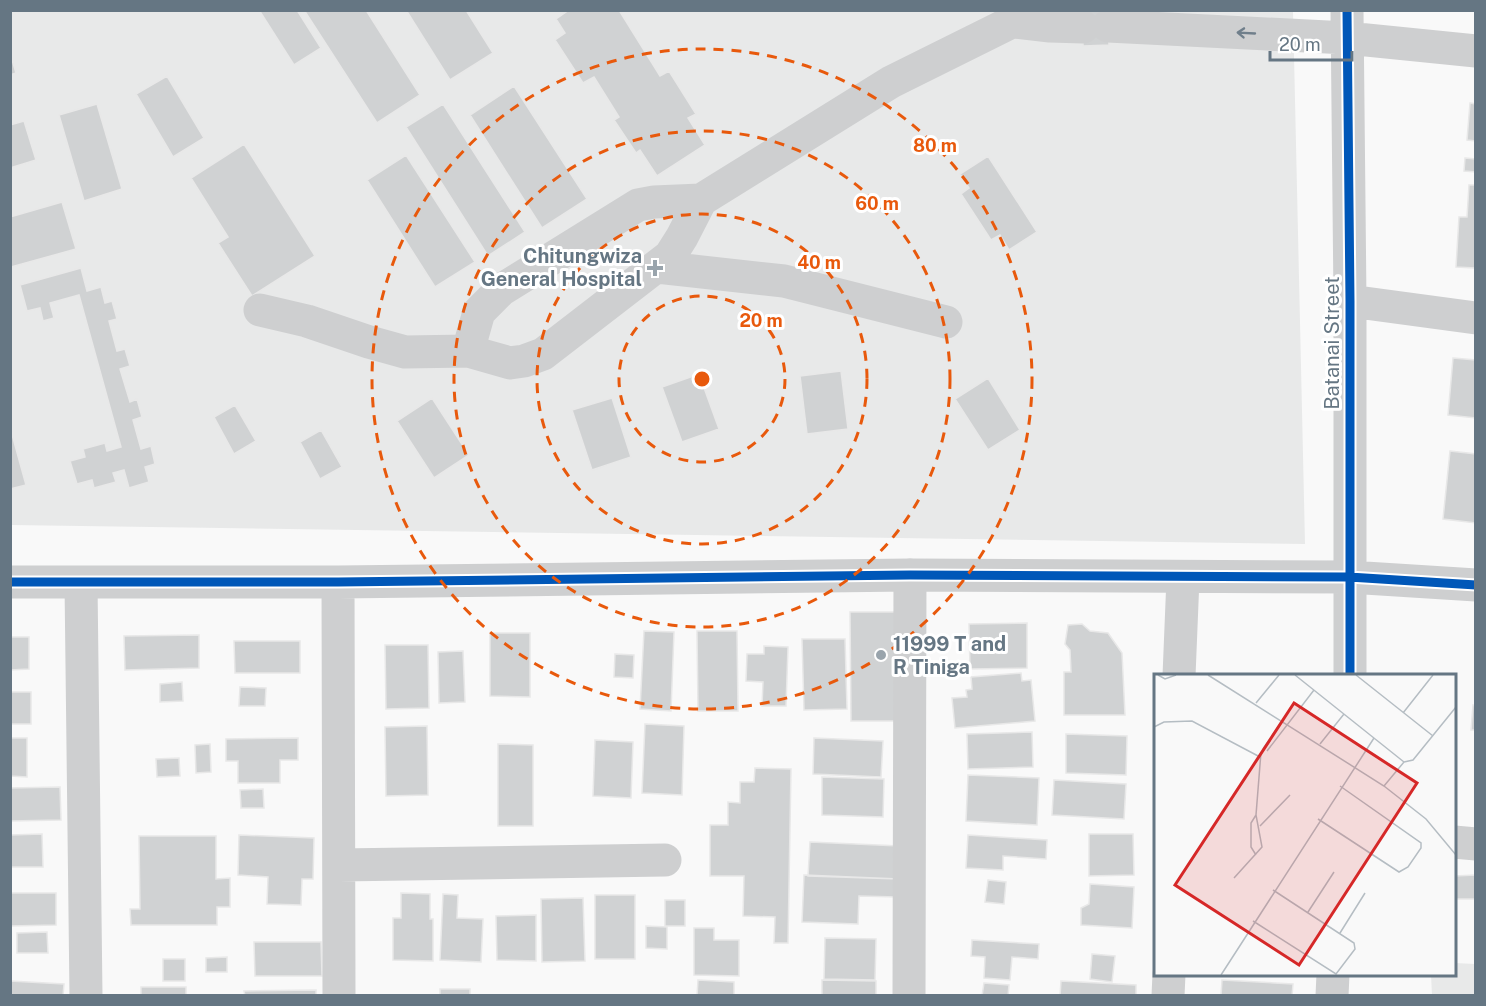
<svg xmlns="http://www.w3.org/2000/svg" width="1486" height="1006" viewBox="0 0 1486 1006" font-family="'Public Sans',sans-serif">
	<rect width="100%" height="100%" fill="#f9f9f9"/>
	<path fill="#e8e9e9" d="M11,11h1282l12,533 -1294,-19z
		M1455,963l20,1v31h-43l-1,-20 23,-1z"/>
	<path fill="#d0d2d3" stroke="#e8e8e8" stroke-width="1.5" d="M259,10h38l24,38 -27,17z
		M304,10h62l54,85 -43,28z
		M406,10h60l27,43 -43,27z
		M569,10h50l41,66 9,-5 27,43 -8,4 17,27 -48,31 -17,-26 -4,3 -22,-33 5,-3 -25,-40 -11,6 -28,-43 10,-7 -9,-14z
		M1082,10h26l1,35 -26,1z
		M10,53l6,20 -6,2z
		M167,76l37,62 -31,19 -37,-63z
		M514,86l73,113 -45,29 -72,-113z
		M1470,103l6,1v37l-9,-1z
		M97,104l25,85 -38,12 -25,-86z
		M443,104l82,128 -37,24 -82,-129z
		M24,121l12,39 -26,8v-43z
		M244,144l71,112 -63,40 -34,-53 10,-6 -37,-59z
		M406,155l69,107 -40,25 -68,-107z
		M988,156l49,76 -28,18 -9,-15 -9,5 -30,-46 8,-6 -9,-14z
		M1465,158l11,1v13l-12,-1z
		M1469,185h7v96l-1,-13 -19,-1 3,-50h8z
		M62,202l14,47 -65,18 -1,-50z
		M81,268l6,23 14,-4 4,16 7,-2 5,18 -8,2 8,30 8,-2 5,17 -10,3 10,33 7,-3 5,18 -9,3 8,29 10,-3 4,18 -10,3 4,15 -20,6 -5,-18 -11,3 3,9 -22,6 -2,-8 -15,4 -7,-23 15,-4 -2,-8 22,-6 2,8 14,-4 -42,-152 -29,8 4,15 -11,3 -3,-13 -13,3 -7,-26z
		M1453,358l23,2v58l-28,-3z
		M841,371l7,58 -41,5 -7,-58z
		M699,374l20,55 -37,13 -20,-55z
		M988,378l32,52 -32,20 -33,-51z
		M432,398l37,57 -35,23 -37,-57z
		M612,398l19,59 -39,13 -20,-60z
		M235,405l21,36 -22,13 -20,-37z
		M10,427l16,58 -16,4z
		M321,430l21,37 -22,12 -20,-37z
		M1450,451l26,3v69l-33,-4z
		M850,612h51l1,109h-51z
		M1027,623v45l-57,1 -1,-45z
		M1082,624l8,7 18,2 14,20 3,62h-61v-43h7l-1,-22 -5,-6 3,-19z
		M644,631l30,1 -3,79 -31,-2z
		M697,631h40l1,80h-40z
		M490,633h40v64l-40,-1z
		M199,635v33l-74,2 -1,-34z
		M10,637h19v32l-19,1z
		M802,639h43l2,70 -43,1z
		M234,641h66v32h-65z
		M385,645h43l1,63 -43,1z
		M764,646l24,1 -2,59h-24l1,-24 -17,-1 1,-27h17z
		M463,651l2,51 -26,1 -1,-51z
		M615,654l19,1 -1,23 -19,-1z
		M1021,673l1,8 9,-1 4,41 -80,7 -3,-30 15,-1 -1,-7 6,-1 -1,-12z
		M182,682l1,19 -23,1v-18z
		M240,687l26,1 -1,18h-26z
		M10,692h21v32h-21z
		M1473,705l3,1v24h-5z
		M645,724l39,2 -2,69 -40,-2z
		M427,726l1,69 -42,1 -1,-69z
		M1032,732l1,35 -65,2 -1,-35z
		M1066,734l61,2 -1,39 -60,-2z
		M10,738h17v39l-17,-1z
		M298,738v22h-18v23h-42v-22h-12v-22z
		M814,738l69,3 -2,36 -68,-3z
		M595,740l38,2 -2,56 -38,-2z
		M210,744l1,28 -15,1 -1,-28z
		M498,744l35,1v81h-35z
		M179,758l1,18 -23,1 -1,-18z
		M755,768l36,1 -3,174h-14l1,-26 -32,-1 1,-40h-34v-51h18v-23l12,1v-21h14z
		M968,775l71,3 -2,47 -71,-4z
		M822,777l62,2 -1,38 -61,-2z
		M1054,780l72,4 -2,35 -72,-4z
		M60,787l1,33 -51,1v-33z
		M263,789l1,19h-23l-1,-18z
		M42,834l1,33h-33v-32z
		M1089,834h44l1,41 -45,1z
		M239,835l75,3 -1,41h-11l-1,26 -34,-1 1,-27 -30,-2z
		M968,835l79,5 -1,19 -43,-3v14l-37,-2z
		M139,836h77v43l14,-1v29h-13v18h-86l-1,-16h10z
		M810,842l90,4 -1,33 -91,-3z
		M804,875l95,4 -1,18 -39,-1 -1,28 -56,-2z
		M1476,875v24h-21l-1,-23z
		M988,880l18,2 -2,22 -19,-2z
		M1090,884l44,3 -2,41 -51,-3v-17l8,-4z
		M10,893h46v32l-46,1z
		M401,893l29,1v25h3v42l-40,-1v-42h8z
		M443,894l15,1 -1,23 26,1 -2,43 -41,-2z
		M595,895h40v64h-40z
		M583,898l2,63 -43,1 -1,-63z
		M665,900h20v26h-20z
		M536,915v46l-39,-1 -1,-44z
		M646,926l21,1v22l-21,-1z
		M694,928h20v12h25v36l-45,-1z
		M47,932l1,21h-31v-20z
		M825,938l51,1 -1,41 -51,-1z
		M972,940l67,4 -1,15 -26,-2 -2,23 -26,-2 1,-21 -14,-1z
		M254,942h67l1,34h-67z
		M1092,954l23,2 -3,26 -22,-3z
		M227,957v15h-21v-14z
		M163,959h22v22h-22z
		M698,980l36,2v14h-37z
		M822,980l54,1v15h-54z
		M1222,980l71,4 -1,12h-71z
		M10,981l54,3 -1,12h-53z
		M1061,981l75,4v11h-76z
		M984,983l25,2 -1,11h-26z
		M141,987h45v9h-45z
		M440,989h30v7h-30z
		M316,990v6h-71l-1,-5z"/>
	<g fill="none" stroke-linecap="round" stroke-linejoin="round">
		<path stroke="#cecfd0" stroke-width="33" d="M1347,10l3,291v375
			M1014,22l36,4 33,1
			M1108,26l239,12 129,13
			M657,267l127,14 162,41
			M1350,301l126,17
			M260,310l47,11 62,21 36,10 63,-1 42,12 14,-2 19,-7 127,-98 12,-19 19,-37 190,-118 145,-72
			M468,351l11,-39 22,-22 137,-85 16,-3 47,-2
			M10,582h328l572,-7 439,2 127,8
			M338,582l1,414
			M81,583l5,413
			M1179,676l4,-98
			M1454,842l22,2
			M339,865l326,-5
			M909,996l1,-421
			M1168,996l1,-22
			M1332,996l1,-22"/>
		<defs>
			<path id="cycleway" d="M1347,10l3,291v375
				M10,582h328l572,-7 439,2 127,8"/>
		</defs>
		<use href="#cycleway" stroke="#fff" stroke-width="13"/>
		<use href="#cycleway" stroke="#0057b8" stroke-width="9"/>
	</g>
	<defs><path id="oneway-shaft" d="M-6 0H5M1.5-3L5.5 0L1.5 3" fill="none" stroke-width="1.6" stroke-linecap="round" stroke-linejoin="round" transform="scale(1.5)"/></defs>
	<use stroke="#707f8b" href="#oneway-shaft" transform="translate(1246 33) rotate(-177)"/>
	<g fill="none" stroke="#e8590c" stroke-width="3" stroke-dasharray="10 8">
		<circle cx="702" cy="379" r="83"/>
		<circle cx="702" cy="379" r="165"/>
		<circle cx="702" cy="379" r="248"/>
		<circle cx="702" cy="379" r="330"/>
	</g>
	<g fill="#99a4ac" stroke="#fff" stroke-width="2">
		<path d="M652 259h6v6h6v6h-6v6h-6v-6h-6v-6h6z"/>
		<circle cx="881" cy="655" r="6"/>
	</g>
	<g text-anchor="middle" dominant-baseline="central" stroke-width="6" stroke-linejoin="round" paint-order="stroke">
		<g font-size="20" font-weight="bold" fill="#657683" stroke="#fff" text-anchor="end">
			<text x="642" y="256">Chitungwiza<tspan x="642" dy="23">General Hospital</tspan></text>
			<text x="893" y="644" text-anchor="start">11999 T and<tspan x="893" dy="23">R Tiniga</tspan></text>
		</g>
		<g font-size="20" fill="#657683" stroke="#fff">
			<text transform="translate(1332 343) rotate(-90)">Batanai Street</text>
		</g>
	</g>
	<g transform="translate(1154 674)">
		<rect width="302" height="302" fill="#f9f9f9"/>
		<path fill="none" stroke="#b5bdc3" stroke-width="1.5" d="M4,1l7,4 11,-4M54,1l176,111 42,33 30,36M141,1l109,87 -20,24M202,1l77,61M102,29l23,-28M249,39l30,-38M0,53l10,-5 28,-1 68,36M166,70l24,-30M109,75l20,-29M113,77l47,-61M250,88l9,-2 43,-53M102,141l-5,8v24l5,8M164,145l81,53 9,-5 13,-19v-5l-81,-57M106,152l30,-31M80,204l28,-31 -6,-32 5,-63M154,238l26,-40M99,247l83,53 19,-25 -1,-6 -81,-53M186,259l25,-40M67,301l153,-237"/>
		<path fill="#d62828" fill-opacity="0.15" stroke="#d62828" stroke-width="3" d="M140,29l123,80 -118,182 -124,-80z"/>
		<rect width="302" height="302" fill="none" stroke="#657683" stroke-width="3"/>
	</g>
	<circle cx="702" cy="379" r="9" fill="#e8590c" stroke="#fff" stroke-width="3"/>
	<g font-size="18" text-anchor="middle" font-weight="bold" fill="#e8590c" stroke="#fff" stroke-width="6" stroke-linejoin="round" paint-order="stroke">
		<text x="935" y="152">80 m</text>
		<text x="877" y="210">60 m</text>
		<text x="819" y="269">40 m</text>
		<text x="761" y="327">20 m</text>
	</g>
	<rect width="1486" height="1006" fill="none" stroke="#657683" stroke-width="24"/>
	<path d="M1270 51v9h82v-9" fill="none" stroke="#657683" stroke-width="3"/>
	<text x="1279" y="51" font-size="18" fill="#657683" stroke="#ffffff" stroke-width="4.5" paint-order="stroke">20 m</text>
</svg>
